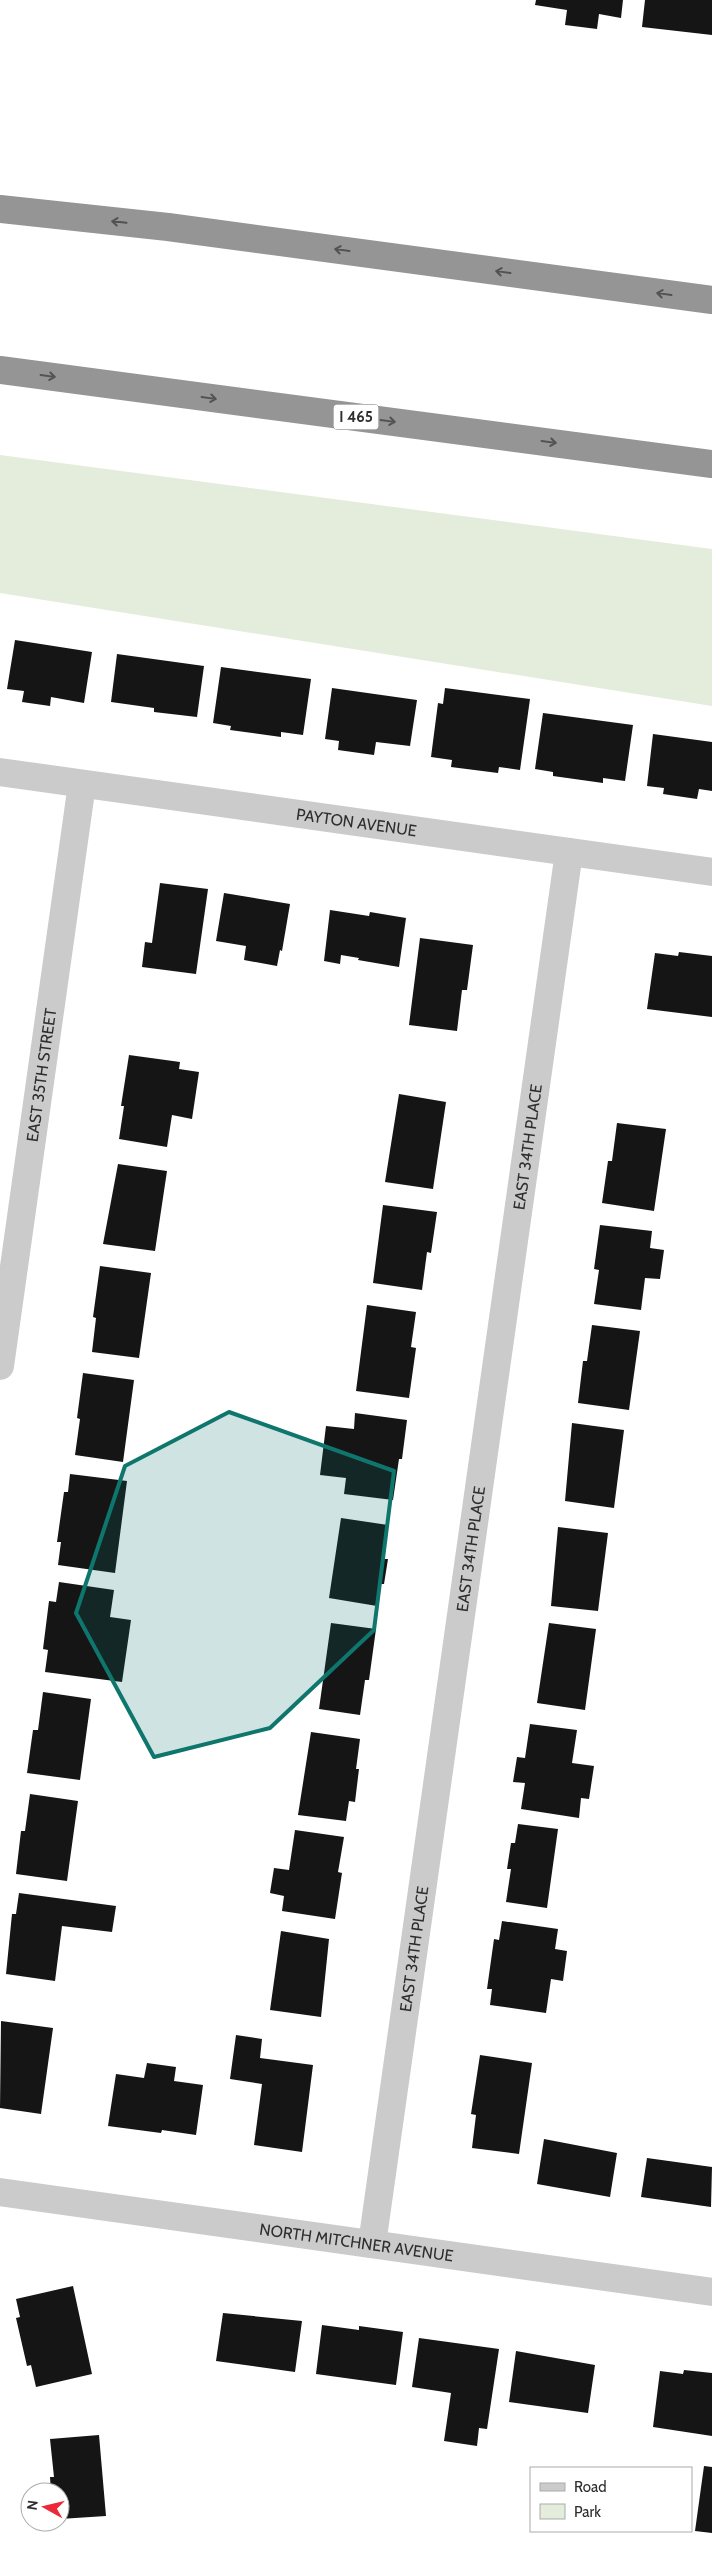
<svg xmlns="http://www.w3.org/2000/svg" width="712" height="2552" viewBox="0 0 712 2552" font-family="Cabin,sans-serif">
	<rect width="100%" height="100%" fill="#fff"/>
	<path fill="#e4ecdb" d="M0,455l712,94v157l-712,-113z"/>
	<path fill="#151515" d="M536,0h87l-2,18 -22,-4 -2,15 -32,-4 2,-15 -32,-5z
		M645,0h67v35l-70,-8z
		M15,640l77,12 -8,51 -33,-6 -1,9 -28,-4 2,-11 -17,-2z
		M117,654l87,12 -7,51 -43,-5v-4l-43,-6z
		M221,667l90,12 -8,56 -22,-3v5l-51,-7 1,-4 -18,-3z
		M332,688l85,12 -7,46 -34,-4 -2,13 -36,-5 1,-9 -14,-2z
		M445,688l85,11 -10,71 -21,-3 -1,6 -47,-6 1,-7 -21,-3 7,-54 5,1z
		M543,713l90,12 -8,56 -22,-3v5l-50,-7v-4l-18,-3z
		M653,734l59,8v49l-13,-2 -2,10 -34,-5 1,-6 -17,-2z
		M160,883l48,6 -12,85 -54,-7 3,-25 7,1z
		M224,893l66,11 -8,47 -2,-1 -3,16 -33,-6 2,-14 -30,-5z
		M330,910l39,6 1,-4 36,6 -7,49 -41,-7 1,-2 -18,-3 -1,9 -16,-3z
		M420,938l53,7 -6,45h-5l-5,41 -48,-6z
		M679,952l33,4v61l-65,-8 8,-56 23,3z
		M129,1055l51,7 -1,7 20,3 -7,47 -20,-4 -5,32 -48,-8 5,-33h-3z
		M399,1094l47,8 -13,87 -48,-7z
		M617,1123l49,6 -12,82 -52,-8 6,-42h4z
		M118,1164l49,7 -12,80 -52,-7z
		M383,1205l54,7 -6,41 -4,-1 -5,38 -49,-7z
		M600,1225l52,6 -2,17 14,2 -4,29 -15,-1 -4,32 -47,-6 5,-34 -5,-1z
		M100,1266l51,7 -12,85 -47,-6 4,-34 -3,-1z
		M367,1305l49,7 -5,35 5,1 -7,50 -53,-7z
		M592,1325l48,6 -11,79 -51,-7 5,-42h4z
		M83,1373l51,7 -11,82 -48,-7 5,-36 -3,-1z
		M355,1413l52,7 -5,39h-3l-6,41 -49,-6 2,-16 -26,-3 6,-49 28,3z
		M572,1423l52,7 -10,78 -49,-7z
		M70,1474l57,7 -12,92 -57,-8 3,-23h-4l7,-50h4z
		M341,1518l47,7 -5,34h5l-4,25h-4l-3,22 -48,-8z
		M558,1527l50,6 -10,78 -47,-5z
		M59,1582l55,8 -4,27 21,3 -9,62 -77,-10 3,-22 -5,-1 6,-48 7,1z
		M331,1623l45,6 -7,51h-4l-5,35 -41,-6z
		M549,1623l47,6 -11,81 -48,-7z
		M43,1692l48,7 -11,81 -53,-7 6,-43h5z
		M530,1724l47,6 -5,33 22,3 -5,33 -8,-1 -2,20 -58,-9 4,-26 -12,-1 4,-25 8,1z
		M311,1732l49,7 -4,30h3l-4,33 -6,-1 -3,20 -48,-6z
		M30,1794l48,7 -11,80 -51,-7 5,-43h4z
		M518,1824l40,5 -11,79 -41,-6 5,-33h-4l4,-26h4z
		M295,1830l49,7 -6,35 4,1 -7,46 -53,-8 2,-15 -14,-3 4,-25 15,2z
		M19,1893l97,13 -4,26 -50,-6 -7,55 -49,-7 6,-60h4z
		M502,1921l56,8 -3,20 12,2 -4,30 -12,-2 -5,34 -56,-8 2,-16h-5l7,-50 5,1z
		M281,1931l48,8 -8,78 -51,-7z
		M1,2021l52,7 -12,86 -41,-6z
		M236,2035l26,4 -2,19 53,7 -11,87 -48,-7 8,-61 -32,-5z
		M480,2055l52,8 -13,91 -47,-6 4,-33 -5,-1z
		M147,2063l29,4 -2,14 29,4 -7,50 -34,-5 -1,3 -53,-7 8,-52 28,4z
		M544,2139l73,14 -7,44 -73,-13z
		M647,2158l65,9 -1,40 -70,-10z
		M73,2286l19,88 -56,13 -5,-22 -4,1 -11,-48 4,-1 -4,-18z
		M223,2313l79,8 -7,51 -79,-11z
		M322,2325l37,5v-4l44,6 -7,53 -80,-11z
		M419,2338l80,11 -12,80 -8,-1 -2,18 -33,-5 7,-48 -39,-6z
		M516,2351l79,14 -7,48 -79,-11z
		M684,2370l28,3v63l-59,-9 7,-56 23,3z
		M99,2435l7,81 -46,3v-27h-9l-1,-15h4l-4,-38z
		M704,2466l8,1v66l-17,-2z"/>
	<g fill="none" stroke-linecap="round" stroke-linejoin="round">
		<g stroke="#cbcbcb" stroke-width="28">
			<path id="s1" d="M0,772l712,100"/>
			<path id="s2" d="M0,1366l82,-582"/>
			<path id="s3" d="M0,2192l712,100"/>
			<path id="s4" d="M372,2244l197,-1392"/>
		</g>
		<path stroke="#959595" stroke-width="28" d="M0,209l168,18 544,73
			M0,370l712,94"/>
	</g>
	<defs><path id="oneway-shaft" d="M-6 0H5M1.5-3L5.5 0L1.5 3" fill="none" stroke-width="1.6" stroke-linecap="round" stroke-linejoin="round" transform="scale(1.25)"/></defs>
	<g stroke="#525252">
		<use href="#oneway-shaft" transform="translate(119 222) rotate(-174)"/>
		<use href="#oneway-shaft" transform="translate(342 250) rotate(-172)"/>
		<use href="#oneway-shaft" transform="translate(503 272) rotate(-172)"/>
		<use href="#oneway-shaft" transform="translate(664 294) rotate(-172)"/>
		<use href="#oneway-shaft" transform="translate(48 376) rotate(8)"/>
		<use href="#oneway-shaft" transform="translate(209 398) rotate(8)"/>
		<use href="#oneway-shaft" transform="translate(388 421) rotate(8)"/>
		<use href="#oneway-shaft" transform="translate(549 442) rotate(8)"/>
	</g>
	<path fill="#0f766e" fill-opacity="0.2" stroke="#0f766e" stroke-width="4" stroke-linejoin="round" d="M229,1412l165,59 -20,159 -104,98 -116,29 -78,-144 49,-147z"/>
	<g text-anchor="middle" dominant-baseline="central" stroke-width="5" stroke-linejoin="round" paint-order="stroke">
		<rect fill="#fff" stroke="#6d6d6d" stroke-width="1" x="333.5" y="404.5" width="45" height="25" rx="4"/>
		<g font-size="15" font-weight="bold" fill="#2e2e2e">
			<text x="356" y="417">I 465</text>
		</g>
		<g font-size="16" fill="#2e2e2e" stroke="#fff">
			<text stroke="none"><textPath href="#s1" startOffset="360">PAYTON AVENUE</textPath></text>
			<text stroke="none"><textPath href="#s2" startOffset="294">EAST 35TH STREET</textPath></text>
			<text stroke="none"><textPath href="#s4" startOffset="1108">EAST 34TH PLACE</textPath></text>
			<text stroke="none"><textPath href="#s4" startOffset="702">EAST 34TH PLACE</textPath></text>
			<text stroke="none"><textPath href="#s4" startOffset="298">EAST 34TH PLACE</textPath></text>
			<text stroke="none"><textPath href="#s3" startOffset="360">NORTH MITCHNER AVENUE</textPath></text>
		</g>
	</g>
	<rect x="530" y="2467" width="162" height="65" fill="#ffffff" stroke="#ababab"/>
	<rect x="540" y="2483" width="25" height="8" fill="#cbcbcb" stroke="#ababab"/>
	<text x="574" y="2492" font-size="15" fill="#2e2e2e">Road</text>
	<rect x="540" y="2504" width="25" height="15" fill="#e4ecdb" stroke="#ababab"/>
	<text x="574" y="2517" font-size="15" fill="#2e2e2e">Park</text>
	<g transform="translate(45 2507) rotate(278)"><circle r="24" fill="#ffffff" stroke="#ababab"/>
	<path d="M0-4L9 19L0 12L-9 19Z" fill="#ec2937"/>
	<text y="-8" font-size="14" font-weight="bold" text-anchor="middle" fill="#2e2e2e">N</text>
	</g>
</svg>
